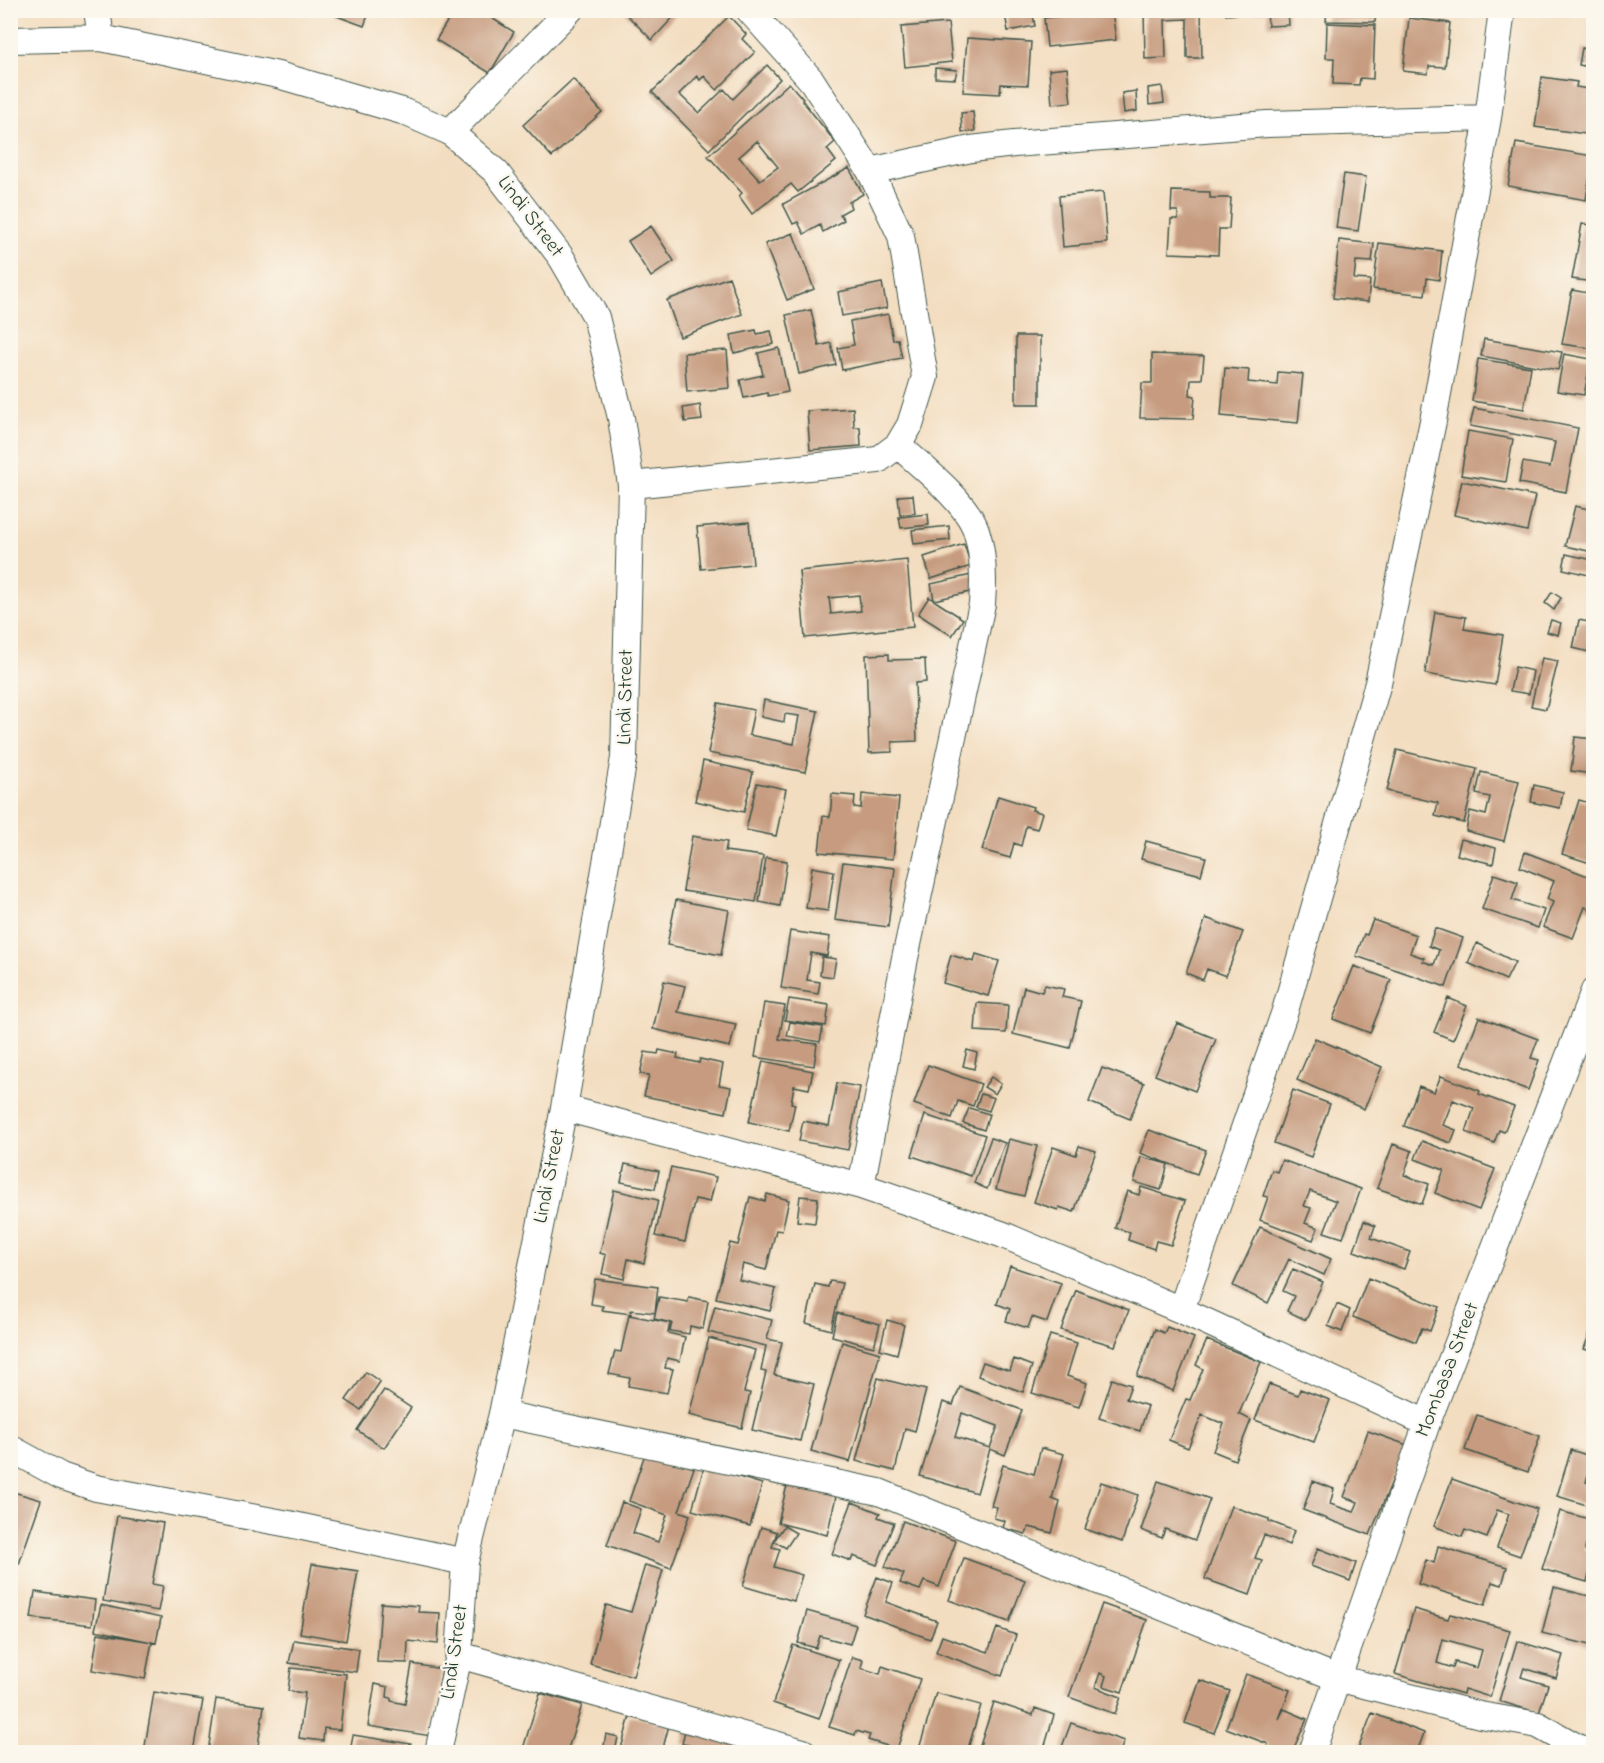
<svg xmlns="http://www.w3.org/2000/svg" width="1604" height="1763" viewBox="0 0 1604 1763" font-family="'Indie Flower',sans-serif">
	<rect width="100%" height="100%" fill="#fbf7ec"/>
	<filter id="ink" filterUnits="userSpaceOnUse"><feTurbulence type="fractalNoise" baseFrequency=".0167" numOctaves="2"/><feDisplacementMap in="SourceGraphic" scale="12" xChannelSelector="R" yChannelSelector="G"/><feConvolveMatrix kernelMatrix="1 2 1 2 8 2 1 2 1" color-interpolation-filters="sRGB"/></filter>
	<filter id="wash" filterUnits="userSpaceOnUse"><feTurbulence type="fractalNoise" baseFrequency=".008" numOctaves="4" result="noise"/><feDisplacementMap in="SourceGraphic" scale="24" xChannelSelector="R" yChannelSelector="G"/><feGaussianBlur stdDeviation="1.35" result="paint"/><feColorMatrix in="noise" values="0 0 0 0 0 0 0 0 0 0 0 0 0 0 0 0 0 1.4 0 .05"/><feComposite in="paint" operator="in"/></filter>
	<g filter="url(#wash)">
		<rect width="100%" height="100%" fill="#f3ddc0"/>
		<g id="blocks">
			<path fill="#c69b7f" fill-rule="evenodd" d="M336,10h34l-6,16 -30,-11z
				M454,10h25l35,22 -24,41 -54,-33z
				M622,10h58l-28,30z
				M900,10h43v2l-43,4z
				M1023,10h9l3,16 -27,5 -3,-17z
				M1144,10h57l1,48h-15v-39l-22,1 1,38 -21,1z
				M1226,10h40v2l-40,3z
				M1267,10h21l1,15 -21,1z
				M1327,10h49l-1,12 -49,-1z
				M1112,11l4,29 -69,7 -3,-29z
				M729,16l17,18 -4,5 13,13 -38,38 -13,-14 -4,4 -3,-4 -18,18 20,19 25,-24 9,10 34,-34 13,14 -71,71 -57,-58z
				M1409,18l41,5 -5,44 -16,-1 -1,8 -25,-3z
				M948,23l4,39 -47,5 -4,-40z
				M1327,23l48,2 -2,54 -13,-1 -1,7 -26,-1 1,-26h-8z
				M967,38l64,4 -3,43 -27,-1 -1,10 -37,-2z
				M1582,48l11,2v18l-14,-3z
				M935,68l22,2 -2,9 -20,-1z
				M1067,68l4,34 -19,2 -3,-34z
				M1542,77l35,5 -1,5 17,3v45l-58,-8z
				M573,79l29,33 -50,45 -29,-32z
				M789,83l14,16 -1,1 33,42 -8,7 9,12 -38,31 -7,-8 -39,30 -13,-18 3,-3 -34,-37zM757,141l21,26 -18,13 -21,-23z
				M1162,86l2,17 -15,2 -1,-17z
				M1136,91l1,20 -13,2 -2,-20z
				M973,112l2,19 -13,1 -1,-19z
				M1516,143l77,13 -7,44 -78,-14z
				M849,168l14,26 -14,8 2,6 -11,6 4,6 -21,12 -3,-7 -16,9 -6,-12 -5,2 -10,-20z
				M1344,174l22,3 -8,54 -22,-3z
				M1172,191l38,1v6h21l-2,31h-10l-1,26 -49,-2 2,-34h7v-8h-7z
				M1103,192l4,51 -44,4 -4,-51z
				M1582,224l11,1v57l-21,-3z
				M651,226l23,35 -23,16 -23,-36z
				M793,233l21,56 -27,11 -22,-56z
				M1339,240l35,4 -2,18 -16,-1 -2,18 16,1 -2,22 -35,-4z
				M1379,243l63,8 -3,29 -12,-2 -2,17 -52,-6z
				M729,277l13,37 -62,23 -13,-37z
				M882,283l5,25 -45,8 -4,-24z
				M1572,290l21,4v28l-4,26 -27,-4z
				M811,310l8,36 12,-3 5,22 -37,9 -13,-59z
				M888,314l5,26 5,-1 4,19 -60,12 -4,-22 16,-3 -4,-24z
				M756,330l1,4 14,-3 3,13 -40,9 -3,-18z
				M1016,336h24v68h-24z
				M1484,339l78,13 -4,18 -77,-14z
				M779,348l9,44 -20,4 -1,-3 -23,5 -4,-18 23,-5 -5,-22z
				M727,350l3,38 -43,4 -3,-39z
				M1152,354l52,2 -2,23h-11l-1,16 5,1 -2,23 -53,-1 2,-35h10z
				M1564,354l27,5 -7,36 -27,-4z
				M1478,359l53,8 -7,42 -52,-8z
				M1225,368l24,2 -1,12 29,3 1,-13 25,2 -5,49 -77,-7z
				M700,405l2,15 -17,2 -2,-14z
				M853,408l1,19h6l1,19 -51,4 -3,-39z
				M1474,408l104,20 -12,64 -47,-9 4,-21 27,5 5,-25 -85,-16z
				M1468,431l45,8 -7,43 -45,-7z
				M1462,481l73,15 -8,35 -73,-16z
				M913,495l2,18 -15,2 -2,-19z
				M1575,506l18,4v42l-28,-6z
				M928,514l1,11 -28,3 -2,-11z
				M749,522l4,42 -52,5 -4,-42z
				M949,526l1,14 -36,4 -2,-14z
				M964,544l7,22 -40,13 -7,-22z
				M1566,554l27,6v16l-30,-7z
				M907,560l6,67 -108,11 -6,-67zM859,595l2,16 -30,3 -2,-16z
				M976,574l3,16 -45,10 -3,-16z
				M1552,592l9,6 -7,12 -9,-7z
				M929,597l34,22 -11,17 -34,-22z
				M1435,612l31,5 -2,12 39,6 -8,50 -70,-11z
				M1551,620l10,3 -3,12 -11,-3z
				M1579,620l14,3v30l-20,-5z
				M889,654v6l36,-1 1,23 -11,1 2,58 -25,1v10l-23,1 -3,-98z
				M1542,658l16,3 -12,48 -15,-3z
				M1515,667l18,4 -4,23 -19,-3z
				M764,700l54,11 -13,61 -97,-19 10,-50 36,7 -5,25 45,9 5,-28 -14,-2 -1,8 -23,-5z
				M1575,737l18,2v35l-22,-3z
				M1397,750l80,19 -13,54 -29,-7 3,-13 -51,-12z
				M703,761l50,11 -9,40 -49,-11z
				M1481,772l38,9 -15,60 -38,-10 4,-20 16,4 4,-18 -14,-3z
				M757,783l29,6 -10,47 -30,-6z
				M1534,785l29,7 -3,16 -29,-6z
				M832,794l23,2 -1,11 7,1 1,-14 37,4 -6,61 -74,-7 4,-36 7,1z
				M998,796l35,11 -1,3 10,3 -5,16 -11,-3 -5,20 -7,-3 -4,15 -28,-8z
				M1579,800l14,4v60l-31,-10z
				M692,836l35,6 -2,9 38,5 -7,46 -73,-11z
				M1461,839l35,9 -3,16 -36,-9z
				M1146,841l60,16 -5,18 -60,-16z
				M1525,852l68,26 -2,12 2,1v19l-8,-3 -12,31 -30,-11 10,-25 -6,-3 7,-18 -34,-14z
				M766,858l21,3 -7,45 -21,-4z
				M843,862l52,6 -7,59 -53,-7z
				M812,867l22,4 -6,40 -22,-3z
				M1494,874l24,8 -6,18 32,10 -6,18 -56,-19z
				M676,900l53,10 -8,45 -54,-10z
				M1206,918l37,14 -17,44 -19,-7 -4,11 -17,-7z
				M1373,920l43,15 -6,18 14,5 -2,3 12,4 5,-15 -10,-4 6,-18 28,10 -17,49 -90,-31 8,-22 3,1z
				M790,931l40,6 -3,19 -16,-3 -4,27 13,2 -2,12 -37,-6z
				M1477,943l38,19 -9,18 -38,-17z
				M976,954l23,7 -11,35 -45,-13 8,-28 23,7z
				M822,957l14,2 -3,18 -13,-2z
				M1354,966l37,14 -21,53 -37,-14z
				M664,981l21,5 -7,26 58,12 -6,23 -77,-18z
				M1045,985l19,4 -2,8 19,4 -11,47 -57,-14 11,-47 18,5z
				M1448,998l19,8 -14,34 -19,-8z
				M789,999l40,6 -3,21 -41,-6z
				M764,1003l21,3 -6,33 38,5 -3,22 -59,-9z
				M977,1003l31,2 -2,28 -31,-2z
				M1479,1017l59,22 -7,19 8,2 -11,30 -67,-26z
				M790,1022l33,5 -3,15 -33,-6z
				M1177,1023l39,16 -21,52 -40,-16z
				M1315,1038l67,29 -18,42 -67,-29z
				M659,1050l19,4 -1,4 22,5 1,-4 23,5 -4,21 12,2 -5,26 -82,-17 5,-21 -9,-1 5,-22 13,2z
				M967,1050l10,3 -3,16 -11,-3z
				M763,1061l50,10 -4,18 -15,-3 -3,17 4,1 -6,27 -40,-9z
				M928,1065l53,19 -8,22 -15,-5 -6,17 -38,-14z
				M1102,1068l42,15 -14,36 -41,-17z
				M1441,1076l39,15 -1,3 35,13 -10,25 -5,-2 -5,13 -28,-11 8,-24 -21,-8 -10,25 13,5 -5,13 -47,-17 15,-40 15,6z
				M991,1077l10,7 -6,10 -11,-7z
				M837,1083l23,4 -12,63 -49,-9 4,-20 26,5z
				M1293,1090l37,14 -19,53 -37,-14z
				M981,1094l13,4 -5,13 -13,-4z
				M969,1108l20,6 -5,16 -21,-7z
				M925,1115l60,20 -14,41 -59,-20z
				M1149,1130l57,20 -9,24 -57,-21z
				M991,1138l14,5 -18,46 -13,-6z
				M1009,1139l28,7 -13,50 -28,-7z
				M1422,1141l73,28 -16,41 -44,-17 9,-23 -29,-11z
				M1393,1144l19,7 -8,24 25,9 -7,20 -45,-16z
				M1079,1146l17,5 -22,61 -15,-5 -1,3 -24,-8 19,-55 23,8z
				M1141,1157l27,7 -7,26 -27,-8z
				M1282,1160l79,29 -18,49 -19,-6 12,-31 -26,-10 -6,15 7,2 -6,15 13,5 -5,12 -53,-20 8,-23 -5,-1 9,-26 5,2z
				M625,1164l34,7 -4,18 -34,-7z
				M671,1167l45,10 -6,25 -15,-3 -10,43 -30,-6z
				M1141,1187l44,14 -14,44 -15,-4 -2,8 -26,-9 2,-8 -15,-4 12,-37 12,4z
				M614,1190l44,10 -14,63 -16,-4 -4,20 -22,-5 4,-19 -6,-2z
				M767,1194l22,6 -7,31 -6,-1 -10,40 -23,-6 -4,16 37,9 -6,22 -54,-13 14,-55 8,2 12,-48 15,4z
				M800,1196l18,2 -3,25 -18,-2z
				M1364,1221l11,5 -4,12 39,14 -6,17 -50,-18z
				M1260,1227l71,32 -7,16 -35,-16 -21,44 -35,-17z
				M1010,1266l51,17 -14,39 -15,-5 -4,11 -22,-7 4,-12 -13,-5z
				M1293,1269l30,13 -17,38 -19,-9 7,-15 -11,-5z
				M1368,1278l71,29 -9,24 -8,-3 -6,14 -63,-25z
				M595,1279l63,8 -3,26 -24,-3v4l-29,-4 1,-4 -12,-2z
				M830,1281l12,2 -11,47 -25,-7 9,-39 13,3z
				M1076,1290l53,20 -14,36 -54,-16z
				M659,1297l29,5 1,-5 19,4 -5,28 -13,-3 -1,8 -19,-3 2,-8 -18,-4z
				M1337,1304l13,6 -8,22 -14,-6z
				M715,1306l57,14 -5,19 15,3 -8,33 40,9 -14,57 -48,-11 14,-58 -5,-1 5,-25 -58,-14z
				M837,1313l43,11 -6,23 -42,-11z
				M629,1315l41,8 -2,10 17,4 -5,24 -13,-3 -2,10 8,1 -6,24 -39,-7 2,-8 -21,-4 6,-23 6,1z
				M887,1320l17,5 -7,29 -17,-5z
				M1593,1323v29l-9,-3z
				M1167,1327l27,11 -21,53 -36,-15 18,-47 9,4z
				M1050,1335l27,8 -10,33 20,7 -8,24 -47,-14z
				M709,1338l46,12 -11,42 6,1 -8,35 -53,-13z
				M1207,1340l54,22 -22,52 12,6 -16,40 -22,-9 11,-27 -22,-9 -14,33 -19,-8 17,-41 4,1 13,-31 -7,-4z
				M842,1342l38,11 -30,109 -39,-11z
				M1014,1359l18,7 -9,26 -45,-16 5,-14 27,9z
				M366,1372l14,10 -19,28 -15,-10z
				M878,1378l48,12 -11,41 -10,-3 -10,43 -39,-10z
				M1112,1379l19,6 -5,14 22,7 -8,25 -41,-13z
				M1269,1384l29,11 2,-6 30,11 -16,42 -59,-22z
				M960,1387l62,23 -17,45 -15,-6 -13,44 -57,-17 23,-74 10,3zM962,1413l36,13 -8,22 -35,-11z
				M384,1390l27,18 -27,40 -27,-18z
				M1477,1415l63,21 -12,36 -63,-22z
				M1368,1431l39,14 -37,90 -67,-25 10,-29 21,8 -4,15 24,8 4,-10 -14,-5z
				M1041,1448l23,6 -12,45 8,3 -8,31 -23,-6 -3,7 -23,-6 2,-7 -11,-3 3,-11 -6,-1 12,-41 31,9z
				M1571,1450l22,7 -7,25 7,3v22l-36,-11z
				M646,1451l48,17 -15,43 11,4 -19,53 -64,-23 15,-43 19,7 -8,24 25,9 9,-27 -38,-14z
				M705,1463l28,8 -1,4 30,9 -12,42 -58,-16z
				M1452,1479l85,30 -17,47 -23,-8 12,-34 -12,-4 -10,28 -22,-8 -3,7 -28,-11z
				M788,1481l49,11 -10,43 -49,-12z
				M1158,1481l52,18 -15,41 -30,-11 -3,9 -21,-8z
				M1101,1482l37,13 -16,47 -37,-13z
				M10,1491l31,9 -22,64 -9,-3z
				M852,1502l28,11 -2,4 16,6 -17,42 -24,-9 -2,5 -19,-7z
				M1231,1506l38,13v2l25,10 -5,14 -25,-10 -9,23 7,2 -12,35 -45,-16z
				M1560,1511l33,9v27l-7,-2 -1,5 8,2v8l-6,22 -45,-13z
				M117,1516l46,7 -11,61 11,2 -5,25 -55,-10z
				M903,1521l53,20 -17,46 -15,-6 -4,9 -20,-7 4,-9 -19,-7z
				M784,1526l12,7 -10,15 -12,-7z
				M761,1527l16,5 -5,15 8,2 -6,18 28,8 -8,26 -51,-15z
				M1438,1546l69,21 -5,18 -10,-3 -7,23 -67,-21 8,-24 8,3z
				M1318,1548l38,15 -6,18 -39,-15z
				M964,1558l61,22 -16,42 -60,-22z
				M312,1564l46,7 -12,70 -46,-8z
				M645,1565l18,5 -30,106 -43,-12 16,-59 25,7z
				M877,1577l16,6 -7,19 51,19 -7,18 -67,-25z
				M1554,1587l39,10v49l-51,-13z
				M35,1592l60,8 -3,25 -61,-7z
				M381,1603l38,3 -1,6 22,1 -2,31 -30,-3 -1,22 -30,-1z
				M1102,1604l45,16 -25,72 -19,-6 3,-10 -6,-3 -5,14 26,10 -6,17 -46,-17z
				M101,1605l60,13 -5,25 -61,-13z
				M1414,1609l34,10 2,-5 60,16 -20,67 -26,-8 -1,5 -68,-20zM1443,1639l39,11 -5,18 -22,-6 -2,6 -16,-5z
				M807,1611l49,14 -6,19 -30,-8 -4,12 -18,-5z
				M997,1628l19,7 -14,41 -66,-24 6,-16 46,16z
				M98,1633l54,9 -7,37 -53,-9z
				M294,1640l65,9 -3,23 -67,-9z
				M1517,1641l46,14 -7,23 -32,-10 -3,9 27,8 -9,28 -40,-12z
				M793,1645l46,15 -20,59 -46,-16z
				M852,1657l11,3 -2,8 19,6 2,-8 38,13 -23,70 -29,-9 2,-5 -14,-4 -1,4 -26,-8z
				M412,1664l30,5 -11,67 -63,-10 7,-42 13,3 -1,10 4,1v3l14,3z
				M291,1668l55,6 -6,56 -16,-2 -1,13 -24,-3 6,-45 -17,-2z
				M1246,1674l44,16 -11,29 5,-10 23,10 -15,33h-27l3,-8 -42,-16z
				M1200,1680l30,11 -16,42 -29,-10z
				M154,1692l49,8 -9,52h-50z
				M540,1693l42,12 -15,47h-45z
				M936,1693l45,12 -14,47h-49z
				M216,1699l48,7 -7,46h-49z
				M994,1702l39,13 2,-7 19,7 -11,37h-65z
				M1372,1713l52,20 -7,19h-60z
				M630,1716l39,9 -7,27h-42z
				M1071,1723l53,18 -4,11h-60z
				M685,1730l57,14 -2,8h-52l1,-7 -7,-1z
				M606,1734l12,3 -3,15h-12z
				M353,1735l58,9 -2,8h-59z"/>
		</g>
	</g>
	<g filter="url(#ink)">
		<use href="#blocks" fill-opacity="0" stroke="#3f5549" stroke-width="1.5"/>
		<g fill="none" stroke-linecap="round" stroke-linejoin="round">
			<defs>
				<path id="street" d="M97,10l4,28
					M10,40l91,-2 177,37 124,36 48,21 46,40 65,85 35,60 25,101 10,67 -7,273 -60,350 -62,306 -37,148 -6,93 -21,97
					M450,132l120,-122
					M870,171l101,-22 43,-5 253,-20 221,-6
					M631,485l247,-25 20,-15 12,-20 15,-48 -24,-141 -31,-65 -58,-90 -63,-71
					M564,1108l297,78 140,48 180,76 246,113
					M861,1186l44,-228 77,-354c2,-25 2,-50 -6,-74 -10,-29 -55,-64 -78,-85
					M1181,1310l104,-299 93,-328 55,-262 55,-303 14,-108
					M502,1414l377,78 458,186 143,37 58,10 48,27
					M10,1448l51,28 35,12 193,36 176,38
					M459,1655l344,97
					M1312,1752l115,-329 167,-432"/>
			</defs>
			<use href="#street" stroke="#3f5549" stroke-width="28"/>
			<use href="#street" stroke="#fff" stroke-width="26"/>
		</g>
	</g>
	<g text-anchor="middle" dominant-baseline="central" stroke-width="4.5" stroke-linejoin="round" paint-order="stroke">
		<g font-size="21" fill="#1f3d34" stroke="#fbf7ec">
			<text transform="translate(530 217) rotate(53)">Lindi Street</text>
			<text transform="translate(626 697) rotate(-89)">Lindi Street</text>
			<text transform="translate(550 1176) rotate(-79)">Lindi Street</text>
			<text transform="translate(1448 1370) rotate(-69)">Mombasa Street</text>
			<text transform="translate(455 1652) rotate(-82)">Lindi Street</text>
		</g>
	</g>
	<rect width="1604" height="1763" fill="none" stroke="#fbf7ec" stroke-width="36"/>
</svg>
